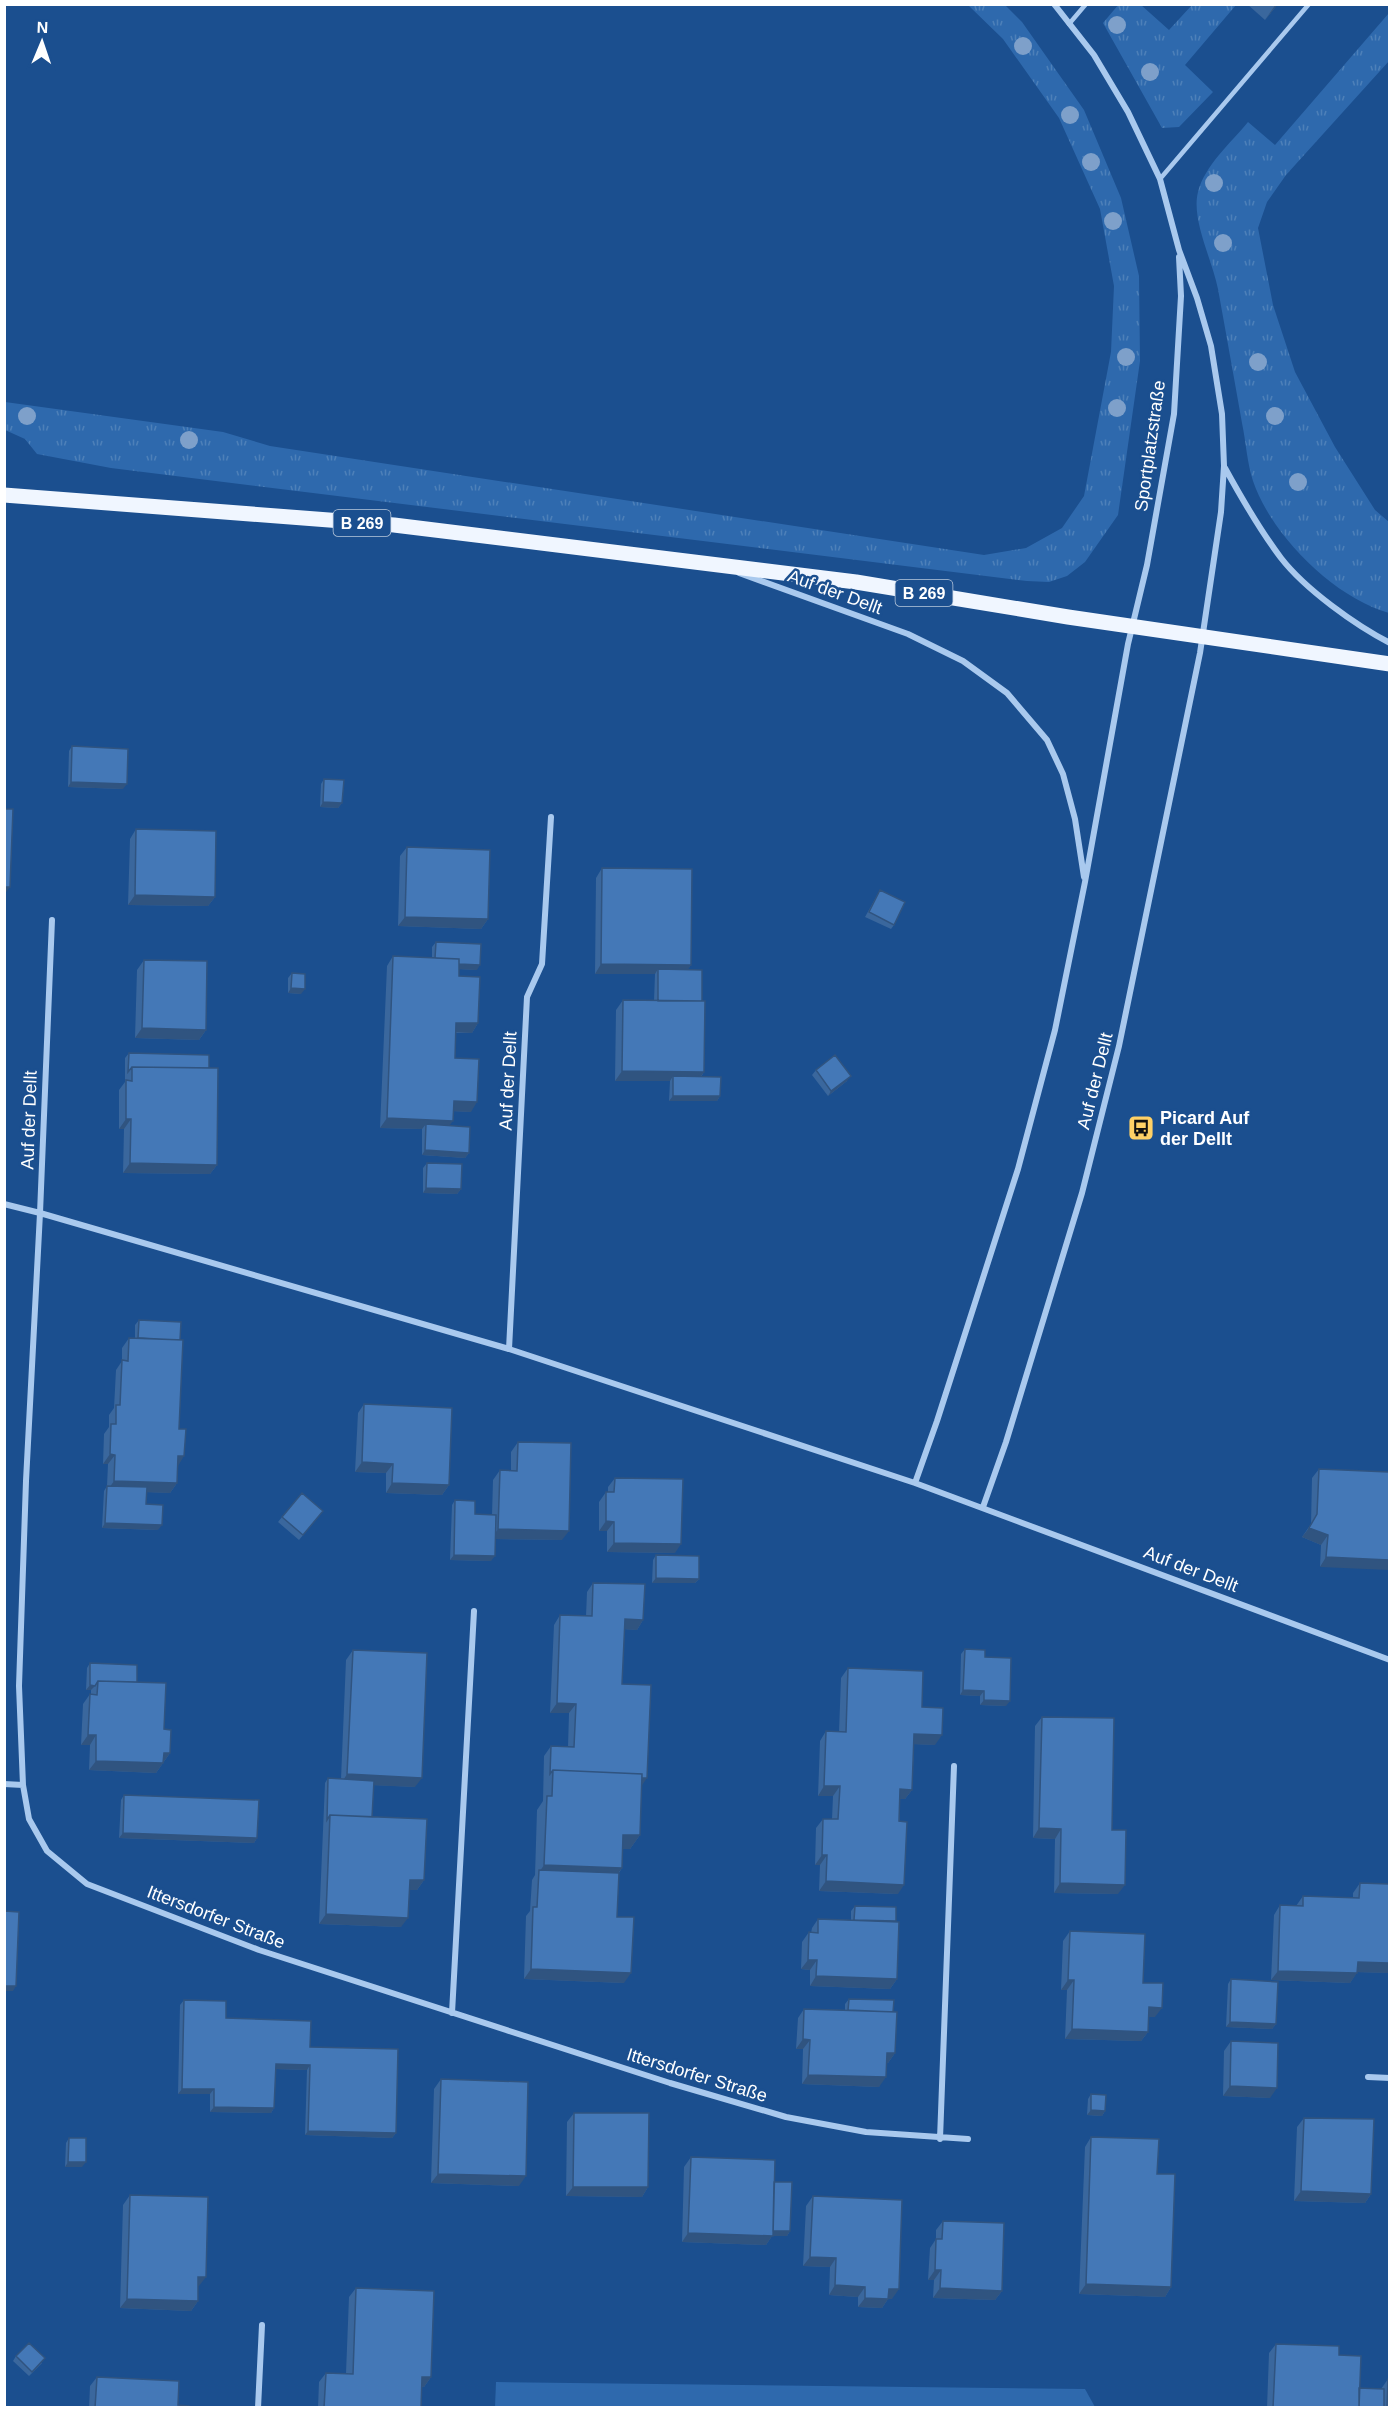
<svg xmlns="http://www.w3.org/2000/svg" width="1394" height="2412" viewBox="0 0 1394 2412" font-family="Arial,sans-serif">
	<defs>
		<pattern id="grass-tufts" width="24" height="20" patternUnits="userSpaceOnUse" patternTransform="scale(1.5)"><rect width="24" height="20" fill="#2e69ad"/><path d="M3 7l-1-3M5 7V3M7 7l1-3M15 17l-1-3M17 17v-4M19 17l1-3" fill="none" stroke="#4d80b9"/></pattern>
	</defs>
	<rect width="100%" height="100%" fill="#1b4f8f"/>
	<path fill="url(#grass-tufts)" d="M1119,4l22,1 28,25 23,-25h44l-51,60 28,27 -34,35 -17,1 -59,-105z
		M968,5h37l17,17 62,88 37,88 18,78 1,85 -22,154 -33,47 -18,14 -18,6 -22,-1 -916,-113 -74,-14 -12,-15 -20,-9v-28l218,30 47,14 714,109 42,-7 36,-20 22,-32 27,-144 3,-66 -14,-77 -41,-91 -56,-79z
		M1389,13v48l-103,114 -19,27 -9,26 15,77 22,67 40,75 40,63 14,12v91c-56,-16 -117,-77 -136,-132 -6,-18 -7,-39 -11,-58 -8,-45 -16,-90 -24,-134 -6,-30 -27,-69 -20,-97 7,-27 33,-49 50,-70l27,23z"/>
	<path fill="#2e69ad" d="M496,2382l589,7 10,18h-600z"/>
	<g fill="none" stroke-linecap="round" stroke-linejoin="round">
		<path stroke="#a9c9ee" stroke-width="4.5" d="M1069,24l17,-20
			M1160,179l149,-175"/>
		<path stroke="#a9c9ee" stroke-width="6" d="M1225,468c17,31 34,61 56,90 24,31 74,67 109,85
			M739,573l169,61 55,27 44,32 40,47 16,34 12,45 9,58
			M52,920l-12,293 -14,268 -7,205 4,99 6,34 18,32 40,33 172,66 411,133 116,34 80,15 102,7
			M4,1204l36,9 469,136 406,134 475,177
			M509,1349l18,-352 15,-33 9,-147
			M915,1483l22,-62 81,-252 37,-139 30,-148 43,-238 19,-79 27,-151 7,-118 -2,-39
			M983,1507l23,-65 76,-249 37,-147 81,-393 21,-141 3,-46 -2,-52 -11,-68 -14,-48 -18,-48 -19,-71 -32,-67 -34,-57 -40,-51
			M4,1784l19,1
			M452,2013l22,-402
			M1368,2077l22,1
			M940,2139l14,-373
			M258,2408l4,-83"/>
		<path stroke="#f0f6ff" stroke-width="15" d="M4,495l390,30 462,57 212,35 322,47"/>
	</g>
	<g fill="#7ea0ca">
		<circle cx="1117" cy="25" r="9"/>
		<circle cx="1023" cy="46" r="9"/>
		<circle cx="1150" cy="72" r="9"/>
		<circle cx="1070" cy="115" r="9"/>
		<circle cx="1091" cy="162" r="9"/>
		<circle cx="1214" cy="183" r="9"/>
		<circle cx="1113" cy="221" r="9"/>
		<circle cx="1223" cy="243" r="9"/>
		<circle cx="1126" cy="357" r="9"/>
		<circle cx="1258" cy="362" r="9"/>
		<circle cx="1117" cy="408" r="9"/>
		<circle cx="27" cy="416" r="9"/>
		<circle cx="1275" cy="416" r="9"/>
		<circle cx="189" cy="440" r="9"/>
		<circle cx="1298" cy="482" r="9"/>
	</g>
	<path fill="#3a679d" d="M1247,4h31l-13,16z
		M72,746l51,43 -55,-2 1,-36z
		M324,779l18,24 -4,5 -18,-1 1,-23z
		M136,829l79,68 -7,9 -80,-1 2,-66z
		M407,847l81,72 -7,10 -83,-3 2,-70z
		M602,868l89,97 -4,5 15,31 2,71 -3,5 19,19 -3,5h-48l1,-20h-55l1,-71 7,-10 31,1 1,-27h-60l1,-96z
		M880,890l14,35 -3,4 -26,-12z
		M436,942l41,28 -18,-1v7l19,47 -6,10h-16l-1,25 16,54 -18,-1 -4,15 20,27 -4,5 -43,-3v-26l-42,-1 7,-162 6,-10 39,2v-11z
		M144,960l62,70 -7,10 -64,-2 2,-68z
		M292,973l9,21 -13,-1v-15z
		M129,1053l79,15 9,97 -7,9 -87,-1 1,-44h-5v-39l6,-8v-24z
		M816,1070l31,11 -19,15 -16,-21z
		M427,1163l34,26 -4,5 -34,-1v-25z
		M139,1320l39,146 -1,17 -7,10 -23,-1 -1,12 12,26 -56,-2 2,-37 3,-5 1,-22h-5l1,-30 5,-7v-12l5,-7 2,-38 6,-9v-13l7,-10h6v-13z
		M364,1404l85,81 -7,10 -56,-2v-20l-31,-1 3,-59z
		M518,1442l44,98 -67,-1 -4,22 -41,-1 2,-55 3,-5 20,14 17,1 1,-35 7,-10h11v-18z
		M1319,1469l70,3 -69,95 1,-22 -19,-8 9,-13 1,-46z
		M615,1478l60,75 -68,-1v-21h-8v-29l7,-10h2v-5z
		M319,1516l-20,24 -21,-18 4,-5z
		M656,1555l43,24 -4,4h-43l1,-23z
		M593,1583l50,37 -6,10 -13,-1 -2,55 19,102 -1,49 -10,14h-8v19l-3,5 -2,44 7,66 -100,-4 2,-63 4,-5 2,-31 3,-5 2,-65 6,-9 1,-45 7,-10 17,1 1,-34h-19l4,-88 6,-10 26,1 1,-24z
		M965,1649l20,8 21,49 -26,-1v-9l-20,-1 1,-41z
		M353,1650l62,137 -41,-2 -2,32 52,63 -7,10h-7l-9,37 -82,-3 6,-141 3,-5 13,1 5,-119z
		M90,1663l47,19 27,47 6,24 -14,20 -67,-3 1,-25h-9l2,-41 7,-10 1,1v-5h-5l1,-22z
		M848,1668l74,39 13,38 -21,-1 -2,46 -7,9h-5l-2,95 -79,-3 1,-26h-5l1,-37 7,-9h9l1,-23h-15l2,-55 6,-10 13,1 2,-54z
		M1042,1717l76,177 -64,-1 1,-54 -22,-1 2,-112z
		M124,1795l133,43 -3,5 -135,-5 2,-38z
		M1360,1883l29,1v89l-32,-1 -7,11 -79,-3 3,-65 6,-10 16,1 7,-10 50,2v-5z
		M855,1906l41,15 1,58 -7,10 -80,-3v-16l-9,-1 1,-27 7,-10 2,1 1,-5 6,-9 33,1v-9z
		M1070,1931l73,52 12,34h-7v15l-7,9 -76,-2 2,-49h-6l2,-49z
		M1231,1979l45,45 -4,5 -46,-2 2,-43z
		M849,1999l44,13 2,41 -7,10h-1l-8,24 -77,-3 1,-35h-7l2,-31 6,-9 41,1v-6z
		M184,2000l42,18 84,29 86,86 -4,5 -87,-3 2,-65 -31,-1 -2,39 -3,5 -61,-1v-18h-32l2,-89z
		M1231,2041l39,57 -47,-2 1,-45z
		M441,2079l78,107 -88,-3 3,-94z
		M1091,2094l14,17 -3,5 -15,-1 1,-16z
		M574,2113l74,74 -6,10 -76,-1 1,-74z
		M1304,2118l67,76 -6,9 -71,-2 3,-74z
		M1091,2137l66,37 14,113 -6,10 -86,-3 6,-147z
		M69,2138l13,29h-17l1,-24z
		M691,2157l83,25 16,49 -3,5h-15l-6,9 -84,-3 2,-75z
		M130,2195l69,91h-1v15l-7,10 -71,-3 3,-103z
		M813,2196l79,103h-4l-6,9 -24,-1v-10l-29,-2 1,-28 -27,-1 3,-60z
		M943,2221l59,70 -7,9 -62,-2 1,-18h-6l2,-32 6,-9v-9z
		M356,2288l75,89 -7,10h-2l-1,21h-103l1,-26 7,-9h20l3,-76z
		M1276,2344l63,11 20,33 22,1 7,-10 1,29h-122l2,-55z
		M16,2356l26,7 -13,13 -16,-15z
		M97,2377l81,28 11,3h-100l1,-22z"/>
	<path fill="#305480" d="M1276,4h2l-13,16z
		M71,782l56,2 -4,5 -55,-2z
		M323,802l19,1 -4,5 -18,-1z
		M4,887h6l-6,8z
		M135,895l80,2 -7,9 -80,-1z
		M405,917l83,2 -7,10 -83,-3z
		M435,963l45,2 -3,5 -46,-2z
		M601,964l90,1 -7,10 -26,-6 -3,5h-60z
		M291,988l14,1 -4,5 -13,-1z
		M456,1023h22l-6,10 -22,-1z
		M142,1028l64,2 -7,10 -64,-2z
		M622,1071l82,1 -7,10 -24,-6 -3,5h-55z
		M851,1076l-4,5 -19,15 3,-5z
		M673,1096h47l-3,5h-48z
		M454,1101l23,1 -6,10 -24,-1z
		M387,1118l66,3 -7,9 -20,-6 -4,5 -42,-1z
		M126,1119h5l-7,10h-5z
		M425,1150l44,3 -4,5 -43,-3z
		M130,1163l87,2 -7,9 -87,-1z
		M426,1188l35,1 -4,5 -34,-1z
		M110,1454l5,1 -7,9h-5z
		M178,1456h6l-6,10z
		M362,1462l31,2 -7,9 -31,-1z
		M114,1481l63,2 -7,10 -63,-2z
		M392,1483l57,2 -7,10 -56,-2z
		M606,1521l8,1 -7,9h-8z
		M105,1523l57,2 -4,5 -56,-2z
		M1309,1528l19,7 -7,10 -19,-8z
		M498,1529l71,2 -7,9 -71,-1z
		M614,1543l67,1 -6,9 -68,-1z
		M454,1555l41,1 -4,5 -41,-1z
		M1326,1557l63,3v10l-69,-3z
		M656,1578l43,1 -4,4h-43z
		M625,1619l18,1 -6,10 -19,-1z
		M90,1685l5,1 -4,4h-5z
		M963,1690l21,1 -4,5 -20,-1z
		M984,1700l26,1 -4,5 -26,-1z
		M557,1703l19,1 -7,9h-19z
		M914,1734l28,1 -7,10 -28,-1z
		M88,1735h8l-6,10h-9z
		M164,1753h6l-14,20 -67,-3 7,-9z
		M347,1774l75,4 -7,9 -74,-3z
		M553,1774l94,4 -7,10z
		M824,1786h16l-7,10h-15z
		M900,1789l12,1 -7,9h-11z
		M1039,1828l22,1 -6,10 -22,-1z
		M123,1833l134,5 -3,5 -135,-5z
		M623,1835h17l-10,14h-17z
		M822,1855h5l-7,10h-5z
		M544,1865l78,3 -10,14 -74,-8z
		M410,1880h14l-7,10h-14z
		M826,1881l78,4 -6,9 -79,-3z
		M1060,1883l65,2 -7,9 -64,-1z
		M326,1914l82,4 -7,9 -82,-3z
		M808,1960h9l-7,10 -9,-1z
		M1358,1962l31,1v10l-38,-1z
		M531,1969l100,4 -7,10 -100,-4z
		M1278,1971l79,2 -7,10 -79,-3z
		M816,1976l81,3 -7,10 -80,-3z
		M1068,1980h6l-7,10h-6z
		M4,1986h12l-3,5h-9z
		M1149,2007l13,1 -7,9h-13z
		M1230,2022l46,2 -4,5 -46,-2z
		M1072,2029l76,3 -7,9 -76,-2z
		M803,2039l7,1 -7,9h-7z
		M887,2053h8l-7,10 -8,-1z
		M276,2064l34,1 -3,5 -35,-1z
		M808,2075l78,2 -7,10 -77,-3z
		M1230,2086l47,2 -7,10 -47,-2z
		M182,2089h32l-4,5h-32z
		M214,2107l60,1 -3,5 -61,-1z
		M1091,2110l14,1 -3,5 -15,-1z
		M308,2131l88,2 -4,5 -87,-3z
		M68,2162h18l-4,5h-17z
		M438,2174l88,2 -7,10 -88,-3z
		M573,2187h75l-6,10 -76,-1z
		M1301,2191l70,3 -6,9 -71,-2z
		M770,2231h20l-3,5h-15l-6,9 -84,-3 6,-9z
		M810,2257l26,1 -6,9 -27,-1z
		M935,2270h6l-7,10h-6z
		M198,2277h8l-7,9h-7z
		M1086,2284l85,3 -6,10 -86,-3z
		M835,2285l30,2 -7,10 -29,-2z
		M940,2288l62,3 -7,9 -62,-2z
		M889,2289h10l-7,10h-4l-6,9 -24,-1 7,-9z
		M127,2299l71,2 -7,10 -71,-3z
		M422,2377h9l-7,10 -8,-1z"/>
	<path fill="#4478b7" stroke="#305480" stroke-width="1.5" d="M72,746l56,3 -1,35 -56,-2z
		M324,779l20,1 -2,23 -19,-1z
		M4,809h9l-3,78h-6z
		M136,829l80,2 -1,66 -80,-2z
		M407,847l83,3 -2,69 -83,-2z
		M602,868l90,1 -1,96 -90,-1z
		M880,890l25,12 -11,23 -25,-13z
		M436,942l45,2 -1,21 -21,-1v-5l-24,-1z
		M393,956l66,3v17l21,1 -2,46h-22l-1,35 24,1 -2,43 -23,-1 -1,20 -66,-3z
		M144,960l63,1 -1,69 -64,-2z
		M658,969l44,1v31h-44z
		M292,973l13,1v15l-14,-1z
		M623,1000l82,1 -1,71 -82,-1z
		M129,1053l80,2v13l-77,-1 -4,5z
		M835,1055l16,21 -20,15 -15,-21z
		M132,1067l86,1 -1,97 -87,-2 1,-44h-5v-39l6,1z
		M673,1076l48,1 -1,19h-47z
		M426,1124l44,3 -1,26 -44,-3z
		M427,1163l35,1 -1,25 -35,-1z
		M139,1320l42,2 -1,18 -42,-2z
		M129,1338l54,2 -4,89h7l-2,27h-6l-1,27 -63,-2 1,-26 -5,-1 1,-30h5v-19h4l2,-45 6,1z
		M364,1404l88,4 -3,77 -57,-2 1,-19 -31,-2z
		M518,1442l53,1 -2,88 -71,-2 2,-59 17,1z
		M1319,1469l70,3v88l-63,-3 2,-22 -19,-7 8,-14z
		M615,1478l68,1 -2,65 -67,-1v-21l-8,-1v-29h8z
		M107,1486l40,1 -1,17 17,1 -1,20 -57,-2z
		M302,1493l21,18 -20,24 -21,-18z
		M455,1500l20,1v13l21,1 -1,41 -41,-1z
		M656,1555l43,1v23l-43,-1z
		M593,1583l52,1 -2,36 -18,-1 -3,65 29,1 -4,93h-5v-4l-89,-4 -3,4 1,-28 23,1 2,-43 -19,-1 3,-88 32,1z
		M965,1649l20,1v7l26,1 -1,43 -26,-1v-9l-21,-1z
		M353,1650l74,3 -5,125 -75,-4z
		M90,1663l47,2v17l-39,-1 -3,5 -5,-1z
		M848,1668l75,3 -1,36 21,1 -1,27 -28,-1 -2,56 -12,-1 -1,32 8,1 -3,63 -78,-4 1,-26h-5l1,-36h15l2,-33h-16l2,-55 20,1z
		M98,1681l68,2 -2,46 7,1 -1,23h-6l-1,10 -67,-2v-26h-8l2,-41 7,1z
		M1042,1717l72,1 -2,112h14l-1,55 -65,-2 1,-54 -22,-1z
		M553,1770l89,4 -2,61h-17l-1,33 -78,-3 3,-69h5z
		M328,1778l46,3 -2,36 -42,-2 -3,5z
		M124,1795l135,5 -2,38 -134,-5z
		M330,1815l97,4 -3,61h-14l-2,38 -82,-4z
		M539,1870l80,3 -2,44h17l-3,56 -100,-4 2,-62h4z
		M1360,1883l29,1v79l-31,-1 -1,11 -79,-2 2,-66 23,1v-10l56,2z
		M855,1906l41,1v14l-42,-1z
		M4,1911l15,1 -3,74h-12z
		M818,1919l81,3 -2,57 -81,-3 1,-16h-9l1,-28 9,1z
		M1070,1931l75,3 -2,49h20l-1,25 -13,-1 -1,25 -76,-3 2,-49h-6z
		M1231,1979l47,3 -2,42 -46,-2z
		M849,1999l45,1 -1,12 -45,-2z
		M184,2000l42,1v17l85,3 -1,26 88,2 -2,84 -88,-2 2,-66 -34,-1 -2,44 -60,-1v-18h-32z
		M804,2009l93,3 -2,41h-8l-1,24 -78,-2 2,-35 -7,-1z
		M1231,2041l47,2 -1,45 -47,-2z
		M441,2079l87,3 -2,94 -88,-2z
		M1091,2094l15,1 -1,16 -14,-1z
		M574,2113h75l-1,74h-75z
		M1304,2118l70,1 -3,75 -70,-3z
		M1091,2137l68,2 -2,35h18l-4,113 -85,-3z
		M69,2138h17v24h-18z
		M691,2157l84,3 -2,76 -85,-3z
		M774,2182h18l-2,49h-17z
		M130,2195l78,2 -2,80h-8v24l-71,-2z
		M813,2196l89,4 -3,89h-10l-1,10 -23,-1v-11l-30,-2 1,-27 -26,-1z
		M943,2221l61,2 -2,68 -62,-3 1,-18h-6l1,-31h6z
		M356,2288l78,3 -3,86h-9l-1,31h-97l2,-35 27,1z
		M29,2343l16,15 -13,14 -16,-16z
		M1276,2344l63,2v9l22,1 -2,52h-86z
		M97,2377l82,4 -1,24 11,1v2h-94z
		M1388,2379h1v29h-2z
		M1359,2388l25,1v19h-25z"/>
	<defs>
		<symbol id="bus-square" viewBox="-11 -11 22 22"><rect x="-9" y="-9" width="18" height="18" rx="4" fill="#ffd166" stroke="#1b4f8f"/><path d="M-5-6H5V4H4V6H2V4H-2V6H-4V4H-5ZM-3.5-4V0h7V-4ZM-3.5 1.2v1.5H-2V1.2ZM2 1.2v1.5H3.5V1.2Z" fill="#111"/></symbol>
	</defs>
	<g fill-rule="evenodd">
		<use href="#bus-square" x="1126" y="1113" width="30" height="30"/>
	</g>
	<g text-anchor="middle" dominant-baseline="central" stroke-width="5" stroke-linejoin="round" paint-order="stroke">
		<g fill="#1b4f8f" stroke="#bbcadd" stroke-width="1.5">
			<rect x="333.5" y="510" width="57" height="26" rx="4.5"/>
			<rect x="895.5" y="580" width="57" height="26" rx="4.5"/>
		</g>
		<g font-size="16" font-weight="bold" fill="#fff">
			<text x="362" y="523">B 269</text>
			<text x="924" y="593">B 269</text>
		</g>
		<g font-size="18" fill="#fff" stroke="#1b4f8f">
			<text transform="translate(1150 446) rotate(-82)">Sportplatzstraße</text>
			<text transform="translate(835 592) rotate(20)">Auf der Dellt</text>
			<text transform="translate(508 1081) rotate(-87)">Auf der Dellt</text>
			<text transform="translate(1095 1081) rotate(-76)">Auf der Dellt</text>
			<text transform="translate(29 1120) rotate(-88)">Auf der Dellt</text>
			<text transform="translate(1191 1569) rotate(21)">Auf der Dellt</text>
			<text transform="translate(216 1917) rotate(21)">Ittersdorfer Straße</text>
			<text transform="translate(697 2075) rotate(17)">Ittersdorfer Straße</text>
		</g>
		<g font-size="18" font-weight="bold" fill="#fff" stroke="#1b4f8f" text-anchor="start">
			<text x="1160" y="1118">Picard Auf<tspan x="1160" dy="21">der Dellt</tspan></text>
		</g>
	</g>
	<rect width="1394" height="2412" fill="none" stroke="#ffffff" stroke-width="12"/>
	<g transform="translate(42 42) rotate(2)" stroke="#1b4f8f" stroke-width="4.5" paint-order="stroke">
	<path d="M0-4.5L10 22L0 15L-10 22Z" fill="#ffffff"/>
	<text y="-9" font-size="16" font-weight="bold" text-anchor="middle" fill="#ffffff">N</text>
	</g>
</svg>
